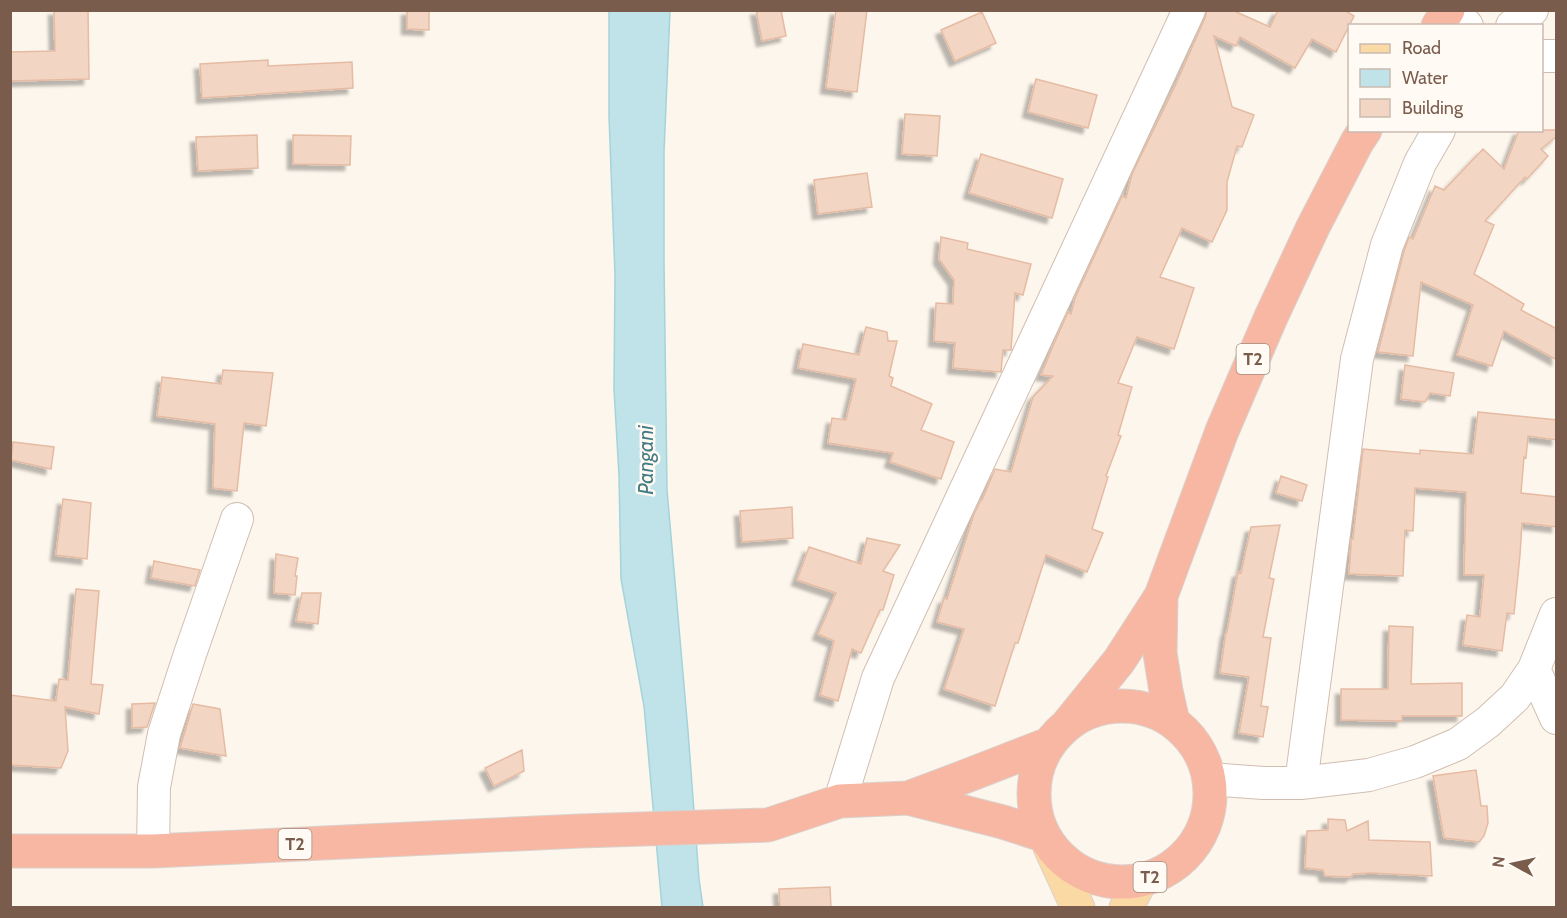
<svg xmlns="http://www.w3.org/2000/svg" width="1567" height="918" viewBox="0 0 1567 918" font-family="Cabin,sans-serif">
	<defs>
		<filter id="shadow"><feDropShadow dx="-5.5" dy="5.5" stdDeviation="1.5" flood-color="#0004"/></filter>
	</defs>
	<rect width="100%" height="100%" fill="#fdf6ec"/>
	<path fill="#bfe3e8" stroke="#a5d3da" stroke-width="1.5" d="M609,11h61l-6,141v110l3,228 21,241 11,148 4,28h-41l-18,-201 -23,-127 -2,-104 -5,-86 1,-114 -6,-159z"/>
	<path fill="#f3d5c3" stroke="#e6bba3" stroke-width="1.5" filter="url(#shadow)" d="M54,10h34l1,69 -79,2v-29l45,-1z
		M407,10h22v20l-22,-1z
		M756,10h25l5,26 -24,5z
		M836,10h31l-10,82 -31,-4z
		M1207,10h25l38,17 8,-17h66l10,6 -18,36 -24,-13 -17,29 -55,-31 -4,9 -22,-10 18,71 22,8 -12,32 -5,-1 -10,36v28l-15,32 -30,-14 -22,49 34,11 -20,61 -37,-12 -19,46 14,4 -14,48 3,1 -15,40 2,1 -16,52 11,4 -16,39 -41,-17 -28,88h-3l-20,63 -51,-17 20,-60 -27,-7 7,-24 3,1 27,-85 7,-14h1l13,-31 16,3 22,-75 20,-21 -12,-1 12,-29 15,-34 3,2 4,-16 47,-102 4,2 6,-24 43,-88 30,-68z
		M982,12l14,31 -41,18 -14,-31z
		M268,60v6l84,-4 1,26 -151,10 -2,-34z
		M1036,79l61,16 -9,33 -60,-16z
		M905,114l35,2 -3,40 -35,-2z
		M1519,130h38v6l-16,13 7,7 -21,23 -2,-2 -40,44 9,4 -20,49 50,30 -3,6 36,19v31l-53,-29 -12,35 -35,-11 16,-50 -52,-23 -8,74 -35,-4 26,-101 5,-14 4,2 22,-53 9,4 39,-41 21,20z
		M257,135l1,33 -60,3 -2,-34z
		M293,135l58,1 -1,29 -57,-1z
		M981,154l82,25 -11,39 -83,-25z
		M867,173l5,34 -54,7 -4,-34z
		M941,237l27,6 -1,6 64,15 -8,31 -8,-2 -4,57h-8l-2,22 -48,-4 2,-25 -21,-2 2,-38 17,1 1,-24 -15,-21z
		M866,327l21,5 1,9h9l-8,35 4,2 -2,8 41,18 -11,26 33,12 -13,37 -51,-17 3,-9 -65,-10 4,-25 14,2 10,-41 -58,-11 5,-24 56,11z
		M1405,365l49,8 -4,23 -20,-3 -5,9 -24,-3z
		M223,370l50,3 -7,53 -22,-3 -7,68 -24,-3 2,-64 -58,-8 5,-39 59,7z
		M1478,412l79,8v20l-29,-4 -2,22 -2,-1 -3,36 36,4v30l-35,-4 -2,32 -6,59 -7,-1 -5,38 -39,-6 4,-30 13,2 4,-42h-20l2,-83 -51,-4 -2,43 -8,-1 -2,46 -54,-2 2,-29v-6h2l10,-90 57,5v-4l53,4z
		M13,442l41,5 -3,22 -40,-9z
		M1281,476l26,9 -5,16 -26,-8z
		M63,499l28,4 -4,56 -31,-4z
		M792,507l1,31 -51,4 -2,-31z
		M1280,525l-11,53 5,1 -11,58 8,1 -10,68 7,1 -5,30 -24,-4 10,-56 -29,-4 6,-41h1l11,-60 3,1 10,-46z
		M867,538l33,7 -17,26 11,4 -11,35h-3l-19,43 -9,-4 -14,52 -18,-6 14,-54 -16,-7 18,-41 -39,-13 12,-33 52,17z
		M276,554l22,4 -3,18h2l-2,19 -21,-2z
		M154,561l46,9 -5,16 -44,-8z
		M76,589l23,2 -8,93 12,1 -4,29 -34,-7 3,44 -7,17 -51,-3v-70l46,6 3,-22 9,1z
		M302,593h19l-3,31 -22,-3z
		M1389,626l24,1 -2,57 51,-1v33h-60v5l-61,-1v-31h47z
		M155,703l-8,24 -15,1v-24z
		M193,704l27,5 6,47 -46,-8z
		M522,750l2,21 -30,15 -9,-18z
		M1476,770l5,36h6l1,17 -4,13 -5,6 -35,-4 -11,-62z
		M1328,819l17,1 2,11 21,-10 1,19 61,2 2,34 -61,-3 -18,1 -2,3 -26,-1 -2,-6 -18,-2 2,-37 21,-1z
		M830,887l1,21h-51l-1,-19z"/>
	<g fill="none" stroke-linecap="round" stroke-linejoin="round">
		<defs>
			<path id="minor" d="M1453,10l14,16
				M1512,26l20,-16
				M1542,56h14
				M1534,669l22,49
				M1209,779l54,4h38l68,-8 46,-13 43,-18 30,-22 27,-25 19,-28 22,-55
				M1301,783l56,-424 30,-114 33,-82 19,-33
				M840,801l38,-123 311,-668
				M153,851l1,-64 10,-53 26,-80 47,-135"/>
			<path id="major" d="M1050,847l28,61
				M1126,908l14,-26"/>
			<path id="highway" d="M1438,26l10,-16
				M1161,596l-1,57 6,38 7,31
				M1034 794a88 88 0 1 1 176 0a88 88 0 1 1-176 0Z
				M1068,724l51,-63 42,-65 61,-165 49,-114 42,-90 44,-85 8,-12
				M908,798c47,-17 94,-36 141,-54
				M10,851h143l427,-20 188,-6 72,-24 68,-3 95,24 40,13"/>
		</defs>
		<use href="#minor" stroke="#d1beb0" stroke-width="34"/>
		<use href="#major" stroke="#dad1cd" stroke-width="35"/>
		<use href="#highway" stroke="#dad1cd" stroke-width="35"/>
		<use href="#minor" stroke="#fff" stroke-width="32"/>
		<use href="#major" stroke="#fbd9a5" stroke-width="33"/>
		<use href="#highway" stroke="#f7b7a3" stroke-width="33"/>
	</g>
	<g text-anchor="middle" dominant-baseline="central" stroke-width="5" stroke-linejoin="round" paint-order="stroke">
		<g fill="#fffaf3" stroke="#a28b7f" stroke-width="1.5">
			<rect x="1236.5" y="344" width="33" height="30" rx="4.5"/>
			<rect x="278.5" y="829" width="33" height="30" rx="4.5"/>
			<rect x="1133.5" y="862" width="33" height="30" rx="4.5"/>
		</g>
		<g font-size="18" font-weight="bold" fill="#7a5c4d">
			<text x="1253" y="359">T2</text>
			<text x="295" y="844">T2</text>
			<text x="1150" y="877">T2</text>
		</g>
		<g font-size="21" font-style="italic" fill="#437c86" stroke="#fffaf3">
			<text transform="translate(645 460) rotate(-90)">Pangani</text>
		</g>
	</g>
	<rect width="1567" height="918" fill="none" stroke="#7a5c4d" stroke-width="24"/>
	<rect x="1348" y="24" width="195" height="108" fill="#fffaf3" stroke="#cabbb1" stroke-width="1.5"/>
	<rect x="1360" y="44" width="30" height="9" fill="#fbd9a5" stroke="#cabbb1" stroke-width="1.5"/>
	<text x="1402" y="54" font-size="18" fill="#7a5c4d">Road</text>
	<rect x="1360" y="69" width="30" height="18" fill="#bfe3e8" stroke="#cabbb1" stroke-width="1.5"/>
	<text x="1402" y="84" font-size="18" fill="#7a5c4d">Water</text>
	<rect x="1360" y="99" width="30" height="18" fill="#f3d5c3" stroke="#cabbb1" stroke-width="1.5"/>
	<text x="1402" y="114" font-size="18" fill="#7a5c4d">Building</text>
	<g transform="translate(1513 864) rotate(278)" stroke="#fffaf3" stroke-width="4.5" paint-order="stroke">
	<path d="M0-4.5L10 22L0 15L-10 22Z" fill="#7a5c4d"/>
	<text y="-9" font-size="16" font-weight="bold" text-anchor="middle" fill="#7a5c4d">N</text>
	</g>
</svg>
